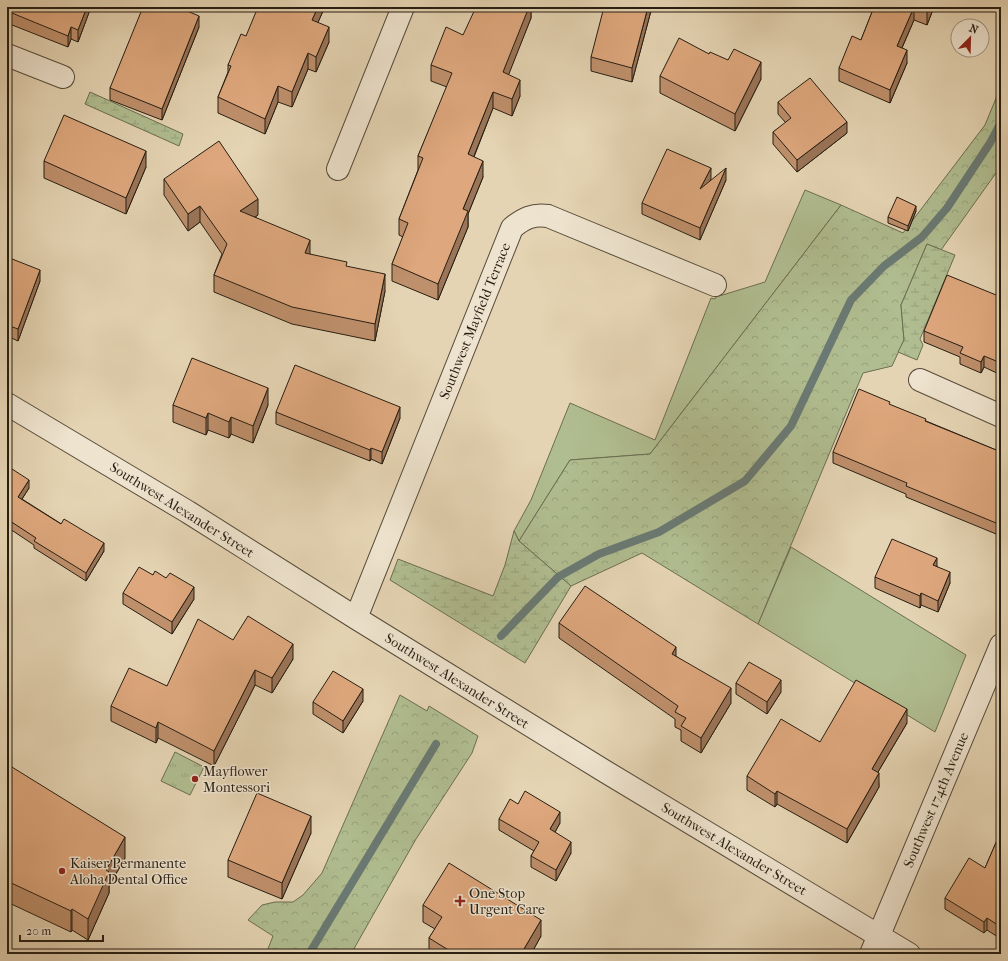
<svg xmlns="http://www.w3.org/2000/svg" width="1008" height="961" viewBox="0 0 1008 961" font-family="'IM FELL French Canon',serif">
	<defs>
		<pattern id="forest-crowns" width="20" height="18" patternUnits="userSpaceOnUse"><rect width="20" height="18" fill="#b0bd90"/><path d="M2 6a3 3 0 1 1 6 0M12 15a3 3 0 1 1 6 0" fill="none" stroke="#97a27b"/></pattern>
		<pattern id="wetland-marsh" width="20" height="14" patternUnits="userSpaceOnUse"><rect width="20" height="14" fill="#b0bd90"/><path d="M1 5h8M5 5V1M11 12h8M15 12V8" fill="none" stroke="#97a27b"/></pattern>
		<pattern id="park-tufts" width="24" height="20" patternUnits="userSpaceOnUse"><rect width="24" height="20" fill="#b0bd90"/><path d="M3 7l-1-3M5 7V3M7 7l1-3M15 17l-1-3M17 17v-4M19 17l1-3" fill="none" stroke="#97a27b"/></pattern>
	</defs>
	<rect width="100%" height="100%" fill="#e5d4b3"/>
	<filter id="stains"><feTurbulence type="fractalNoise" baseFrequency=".005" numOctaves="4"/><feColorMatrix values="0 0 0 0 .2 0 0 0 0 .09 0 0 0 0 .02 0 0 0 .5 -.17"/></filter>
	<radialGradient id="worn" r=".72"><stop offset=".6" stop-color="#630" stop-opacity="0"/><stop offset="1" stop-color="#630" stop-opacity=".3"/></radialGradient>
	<path fill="#b0bd90" stroke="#6b6e52" d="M805,190l36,15 -191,249 -80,6 -51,81 -5,-10 17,-31 39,-97 85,37 56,-142 4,1 1,-2 49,-15z
		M791,547l175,108 -31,77 -177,-108z"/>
	<path fill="url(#forest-crowns)" stroke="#6b6e52" d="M1001,86v80l-60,84 -14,-6 -26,61 3,35 -12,26 -29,7 -105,251 -116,-71 -71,33 -52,-45 51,-81 80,-6 191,-249 62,28 82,-108z
		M400,695l27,16 2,-5 49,30 -6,17 -56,86 -65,115h-85l7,-18 -25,-16 14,-15 13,-3h18l10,-7 19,-22z"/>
	<path fill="url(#wetland-marsh)" stroke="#6b6e52" d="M90,92l93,42 -4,12 -94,-42z
		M927,244l28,11 -35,84 3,6 -6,15 -19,-8 6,-12 -3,-35z
		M514,531l5,10 52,45 -46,77 -135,-83 8,-21 95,37 12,-31z"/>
	<path fill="url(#park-tufts)" stroke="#6b6e52" d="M175,752l29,15 -14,28 -29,-14z"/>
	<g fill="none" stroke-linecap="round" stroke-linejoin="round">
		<path stroke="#6a7a74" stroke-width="8" d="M501,636l57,-59 41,-23 60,-22 86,-51 46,-55 60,-126 33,-34 38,-29 25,-29 43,-65 11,-21
			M309,954l127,-210"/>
		<defs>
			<path id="street" d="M7,55l56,22
				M338,169l65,-162
				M920,380l81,36
				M7,404l181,108 168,106 250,154 303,182
				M356,618l156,-390c12,-10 21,-14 36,-12l167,69
				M871,954l130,-309"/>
		</defs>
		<use href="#street" stroke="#564c3b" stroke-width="24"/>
		<use href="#street" stroke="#eee3ce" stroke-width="22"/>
	</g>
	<path fill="#bf906c" stroke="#261e13" d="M7,7h84l-13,35 -7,-3 -3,8 -61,-24z
		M323,7v4l-5,11 11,20 -13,30 -8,-3 -16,38 -14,-5 -13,32 -47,-21v-16l10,-25v-7l18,-29z
		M531,7v11l-23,57 12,21 -8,20 -19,-8 -19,49 9,20 -15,37v13l-30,73 -46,-19v-17l11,-27 -4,-2v-16l19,-49v-14l29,-69 -16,-6v-16l32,-30z
		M652,7l-20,75 -41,-11v-14z
		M874,7h60l-7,18 -13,-5 -12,28 5,15 -17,40 -51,-22v-13l22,-28z
		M156,9l43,18 -37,93 -52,-20v-12z
		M709,54l52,25 -26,52 -75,-38v-17z
		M778,102l69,31 -50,39 -24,-28v-12l13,-9 -8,-9z
		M44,161l102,6 -20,47 -82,-36z
		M164,179l94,36 -3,2 55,37 37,13 38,24 -10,50 -83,-17 -78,-32v-17l8,-21 -22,-32 -12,9 -24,-36z
		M711,179l-1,2 16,-1 -26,60 -58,-26v-11z
		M916,211l-8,20 -20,-8v-6z
		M7,257l33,24 -22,60 -11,-5z
		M1001,297v78l-17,-8 -3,6 -21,-9v-7l-36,-15v-11z
		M173,405h95l-15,38 -22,-9 -2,4 -21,-8 -2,5 -33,-13z
		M890,405l36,16 75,31v84l-95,-39v-3l-73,-31v-11z
		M276,412l124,6 -18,46 -11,-5 -1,2 -94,-37z
		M7,471l22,17 -7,11 82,52 -18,30 -52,-33v-3l-27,-18z
		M937,566l13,17 -12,29 -17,-7 -1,3 -45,-20v-11z
		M153,575l13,3 28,21 -22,35 -49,-30v-11z
		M559,623l117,33 55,47 -30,50 -20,-12v-11l-6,-3v-8l-116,-81z
		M233,640l60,19 -21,34 -17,-8 -41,81 -56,-28 -2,5 -45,-22v-15l56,-20z
		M736,683l45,9 -14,22 -31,-20z
		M363,701l-20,32 -30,-19v-12z
		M907,723l-29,49 1,15 -32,56 -70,-39 -2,3 -28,-17v-14l73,-34z
		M7,764l118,94 -16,28v7l-21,47 -16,-10 -1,2 -64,-30z
		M518,804l42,19 -5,9 16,21 -15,28 -25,-14v-11l3,-5 -35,-21v-11z
		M1001,831v108l-14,-9 -3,3 -39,-24v-11l40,-30z
		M311,833l-29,66 -54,-22v-17z
		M423,905l118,31 -10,18h-102v-16l6,-9 -12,-7z"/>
	<path fill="#9b7558" stroke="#261e13" d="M87,7h4l-13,35v-12z
		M318,7h5v4l-11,25v-16z
		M527,7h4v11l-28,71v-17z
		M648,7h4l-20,75v-14z
		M914,7v13l-17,39v-13z
		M929,7h5l-7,18v-13z
		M199,16v11l-37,93v-11z
		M71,27v12l-3,8v-11z
		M329,27v15l-13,30v-15z
		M907,50v13l-17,40v-13z
		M308,53v16l-16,38v-15z
		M761,62v17l-26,52v-17z
		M520,80v16l-8,20v-17z
		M278,86v16l-13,32v-15z
		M493,92v16l-25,63v-17z
		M847,122v11l-50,39v-12z
		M146,151v16l-20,47v-16z
		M483,161v16l-15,37v13l-30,73v-16l25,-75z
		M711,168v11l-11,21v-11z
		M726,168v12l-26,60v-12z
		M258,199v16l-18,12v-16z
		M200,206v16l-12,9v-17z
		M916,206v5l-8,20v-5z
		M310,240v17l-5,-4z
		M40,270v11l-22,60v-12z
		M385,274v17l-10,50v-17z
		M984,356v11l-3,6v-11z
		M268,388v17l-15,38v-17z
		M400,407v11l-18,46v-12z
		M208,413v17l-2,5v-17z
		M231,417v17l-2,4v-16z
		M371,448v11l-1,2v-11z
		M29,480v8l-11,17v-8z
		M104,543v8l-18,30v-8z
		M937,558v11l-4,-4z
		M950,572v11l-12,29v-11z
		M194,587v12l-22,35v-12z
		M921,593v12l-1,3v-12z
		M293,644v15l-21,34v-15z
		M676,647v15l-4,-8z
		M255,670v15l-41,81v-15z
		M781,680v12l-14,22v-12z
		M731,688v15l-30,50v-15z
		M363,689v12l-20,32v-12z
		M907,709v14l-35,59v-13z
		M158,722v16l-2,5v-15z
		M879,773v14l-32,56v-14z
		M777,791v13l-2,3v-13z
		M560,812v11l-10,18v-12z
		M311,816v17l-29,66v-16z
		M125,837v21l-16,28v7l-21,47v-21l18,-49z
		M571,842v11l-15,28v-11z
		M72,909v21l-1,2v-21z
		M987,918v12l-3,3v-11z
		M541,920v16l-10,18h-10z"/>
	<path fill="#dea77d" stroke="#261e13" d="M7,7h80l-9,23 -7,-3 -3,9 -61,-25z
		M143,7h10l3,2 1,-2h21l21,9 -37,93 -52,-21z
		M258,7h60l-6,13 17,7 -13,30 -8,-4 -16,39 -14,-6 -13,33 -47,-22 13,-31 -3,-1 13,-31 5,2z
		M476,7h53l-26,65 17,8 -8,19 -19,-7 -25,62 15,7 -20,48 5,2 -30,73 -46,-20 16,-41 -9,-4 24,-61 -5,-2 34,-83 -21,-8 15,-38 17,8z
		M604,7h44l-16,61 -41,-11z
		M874,7h40l-17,39 10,4 -17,40 -51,-22 13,-32 9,4z
		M915,7h14l-2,5z
		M679,38l30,16 1,-2 18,8 6,-11 27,13 -26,52 -75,-38z
		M810,78l37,44 -50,38 -24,-28 18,-14 -13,-16z
		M64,115l82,36 -20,47 -82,-37z
		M219,141l39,58 -18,12 70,29 -5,13 42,9 -1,4 39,8 -10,50 -83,-17 -78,-32 13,-31 -27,-38 -12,8 -24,-35z
		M667,149l44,19 -11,21 26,-21 -26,60 -58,-25z
		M897,197l19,9 -8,20 -20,-9z
		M7,257l33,13 -22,59 -11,-4z
		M947,275l54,22v66l-17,-7 -3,6 -21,-9 3,-6 -39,-16z
		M192,358l76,30 -15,38 -22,-9 -2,5 -21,-9 -2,5 -33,-13z
		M295,365l105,42 -18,45 -11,-4 -1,2 -94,-38z
		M859,389l31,13 -1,2 37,15 -1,2 76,31v73l-95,-39 1,-3 -74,-31z
		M9,467l20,13 -11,17 43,27 3,-5 40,24 -18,30 -52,-32 2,-3 -29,-19v-48z
		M892,539l45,19 -4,7 17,7 -12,29 -17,-8 -1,3 -45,-19z
		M139,567l14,8 2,-4 11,7 4,-5 24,14 -22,35 -49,-29z
		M585,586l91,61 -4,7 59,34 -30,50 -20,-12 5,-8 -11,-6 3,-6 -119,-83z
		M248,616l45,28 -21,34 -17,-8 -41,81 -56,-29 -2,6 -45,-22 18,-38 38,18 31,-67 35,21z
		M749,662l32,18 -14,22 -31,-19z
		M333,671l30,18 -20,32 -30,-19z
		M856,680l51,29 -35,60 7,4 -32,56 -70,-38 -2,3 -28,-18 34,-57 39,23z
		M7,764l118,73 -19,33 3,2 -21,47 -16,-10 -1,2 -64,-30z
		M525,791l35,21 -10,17 21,13 -15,28 -25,-14 8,-14 -40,-23 11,-20 8,5z
		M257,793l54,23 -29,67 -54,-23z
		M1001,831v96l-14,-9 -3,4 -39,-24 24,-40 16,10z
		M449,863l92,57 -20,34h-66l-26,-16 13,-21 -19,-12z"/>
	<g fill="#8f2418" stroke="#eee3ce" stroke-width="1.5">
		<circle cx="195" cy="779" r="4"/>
		<circle cx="62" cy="871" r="4"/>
		<path d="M458 895h4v4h4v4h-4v4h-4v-4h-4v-4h4z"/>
	</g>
	<g text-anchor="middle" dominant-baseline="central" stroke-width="3" stroke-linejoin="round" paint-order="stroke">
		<g font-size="14" fill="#261e13" stroke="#eee3ce">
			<text transform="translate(475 321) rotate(-68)">Southwest Mayfield Terrace</text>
			<text transform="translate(182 510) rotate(32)">Southwest Alexander Street</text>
			<text transform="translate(457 681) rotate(32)">Southwest Alexander Street</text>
			<text transform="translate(936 800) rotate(-67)">Southwest 174th Avenue</text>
			<text transform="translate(734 849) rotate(31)">Southwest Alexander Street</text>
		</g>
		<g font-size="14" fill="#261e13" stroke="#eee3ce" text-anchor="start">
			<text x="203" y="771">Mayflower<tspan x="203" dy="16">Montessori</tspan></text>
			<text x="70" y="863">Kaiser Permanente<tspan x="70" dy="16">Aloha Dental Office</tspan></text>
			<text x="469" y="893">One Stop<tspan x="469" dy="16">Urgent Care</tspan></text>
		</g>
	</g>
	<rect width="1008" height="961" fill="none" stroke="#e5d4b3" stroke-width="24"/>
	<rect x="8" y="8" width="992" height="945" fill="none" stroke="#261e13" stroke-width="2"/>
	<rect x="12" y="12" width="984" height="937" fill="none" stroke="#261e13"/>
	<g transform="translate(970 38) rotate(23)"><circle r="19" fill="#eee3ce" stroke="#9e9483"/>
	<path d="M0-3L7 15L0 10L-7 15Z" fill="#8f2418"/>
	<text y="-6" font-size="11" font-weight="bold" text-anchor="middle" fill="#261e13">N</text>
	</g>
	<path d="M20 935v6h83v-6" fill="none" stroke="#261e13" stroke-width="2"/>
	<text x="26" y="935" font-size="12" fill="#261e13" stroke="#eee3ce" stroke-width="3" paint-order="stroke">20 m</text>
	<rect width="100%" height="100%" filter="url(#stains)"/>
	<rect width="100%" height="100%" fill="url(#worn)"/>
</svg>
